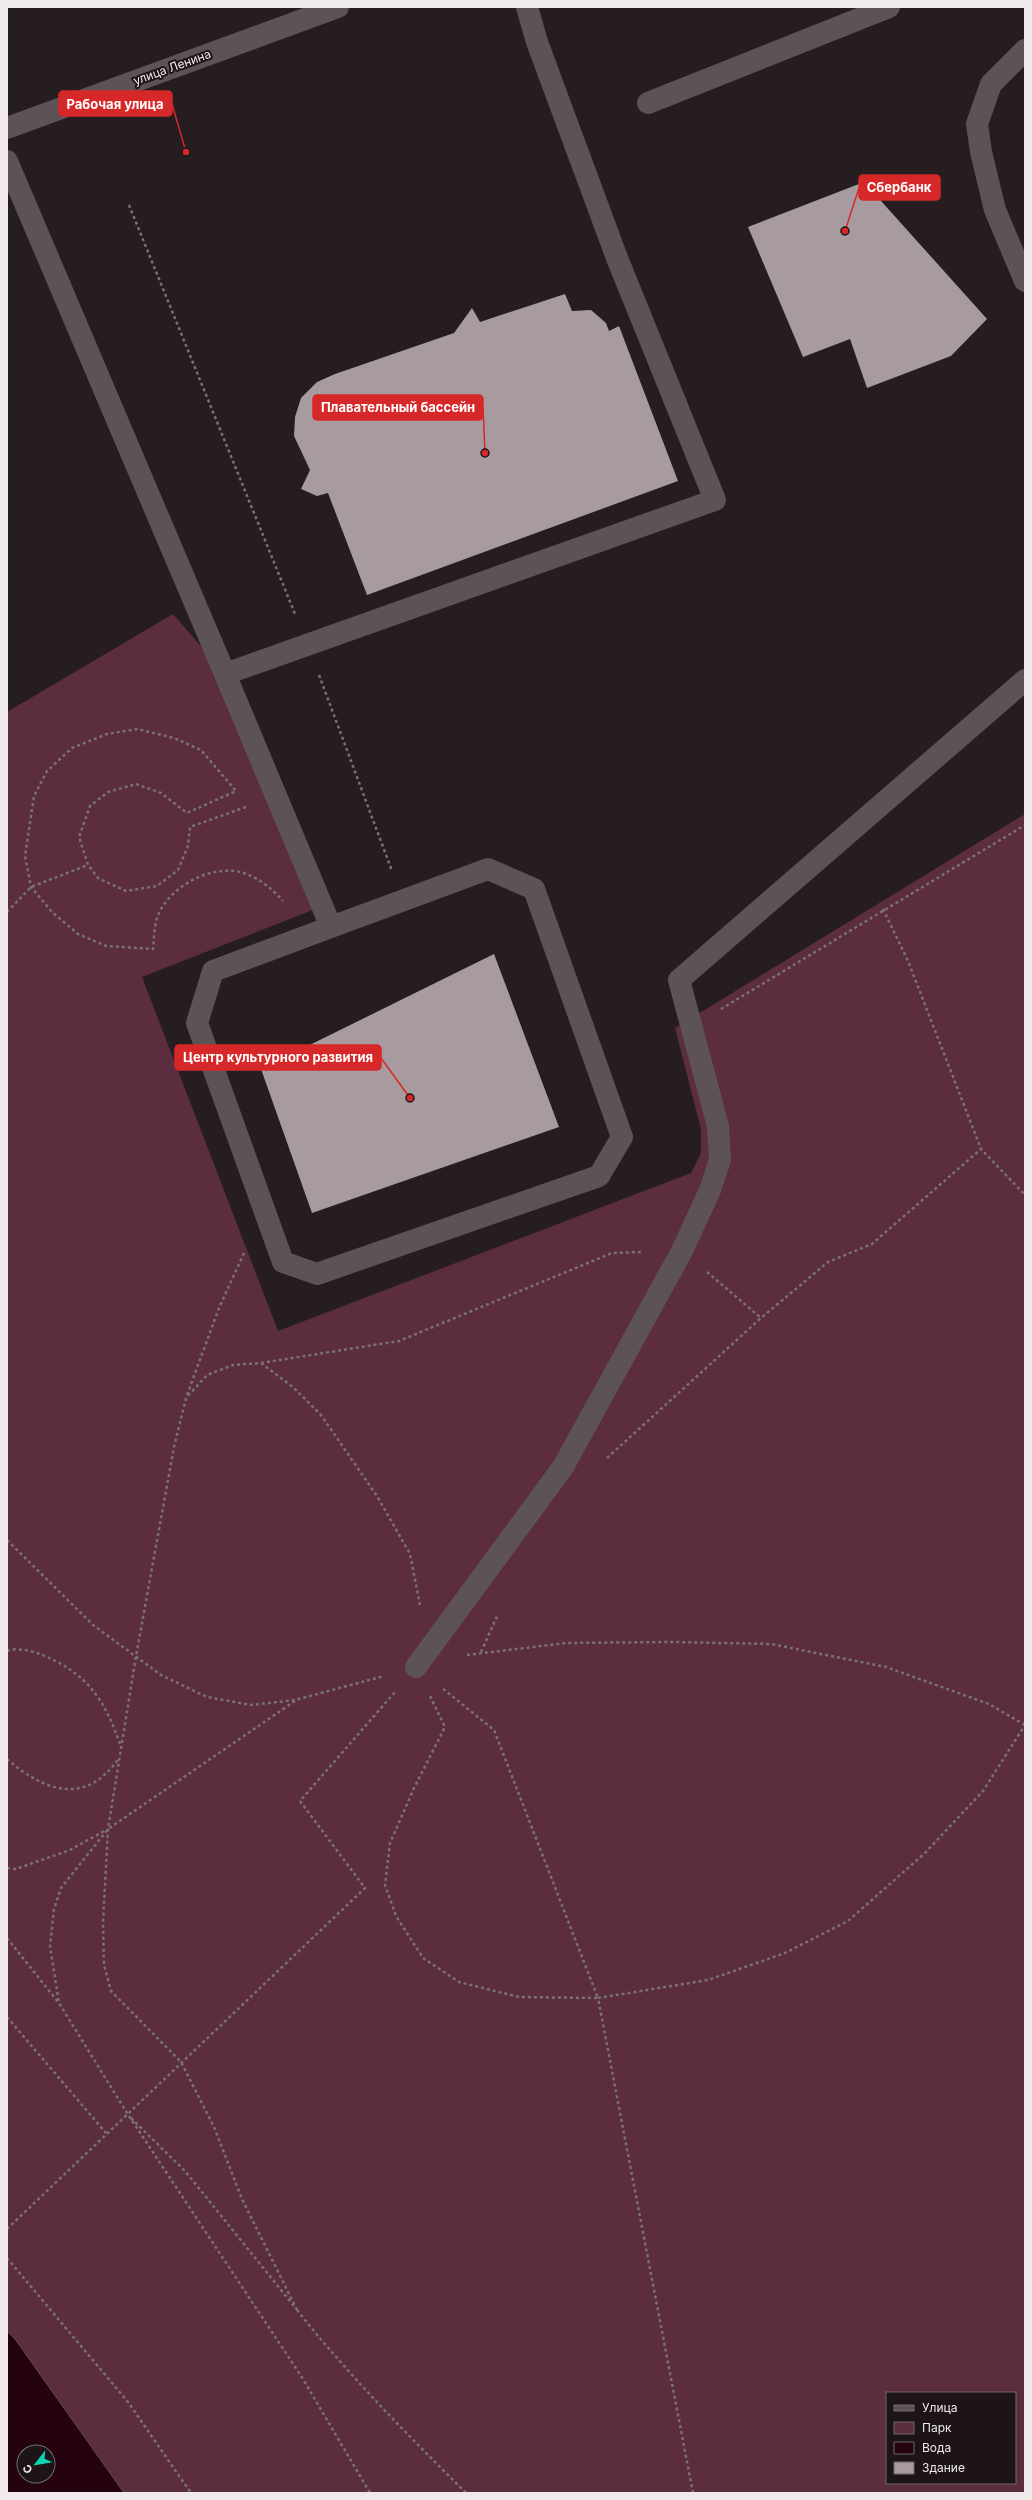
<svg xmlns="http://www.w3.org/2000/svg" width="1032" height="2500" viewBox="0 0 1032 2500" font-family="Inter,sans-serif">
	<rect width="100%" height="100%" fill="#261d20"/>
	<path fill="#5c2d3f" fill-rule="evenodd" d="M173,614l52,60 98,232 -181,71 136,354 413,-158 10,-20v-24l-26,-101 350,-214v1679h-901l-117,-162v-1619zM887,2393h128v90h-128z"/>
	<path fill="#240210" stroke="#614852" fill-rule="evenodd" d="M7,2331l8,8 109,154h-117zM24,2452h24v24h-24z"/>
	<path fill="#a79b9f" d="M864,182l123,137 -36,37 -84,32 -17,-49 -47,18 -55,-130z
		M565,294l7,17 19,-1 15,13 3,8 10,-5 59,155 -311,114 -39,-102 -11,3 -16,-7 9,-19 -16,-34 1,-19 6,-19 16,-16 18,-8 119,-41 18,-25 8,14z
		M494,954l65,173 -247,86 -51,-144z"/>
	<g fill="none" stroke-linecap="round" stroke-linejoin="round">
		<path stroke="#797174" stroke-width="2.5" stroke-dasharray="3 3" stroke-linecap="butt" d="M129,205l166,409
			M319,675l73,196
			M246,807l-56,20 -2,19 -10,24 -21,16 -31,5 -28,-13 -10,-13 -9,-28 11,-31 18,-14 28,-8 25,9 26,20 49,-22 -35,-41 -27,-12 -37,-9 -30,5 -35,14 -25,23 -13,25 -9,60 6,31 21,25 26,22 28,12 47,3c1,-10 1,-22 4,-31 11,-33 62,-59 94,-42 12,5 23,15 32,25
			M883,909l25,52 73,188
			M7,912l24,-25 57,-22
			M721,1009l304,-184
			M707,1272l54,46
			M261,1363l33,25 27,27 56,81 33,58 10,51
			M187,1395l32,-87 25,-55
			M607,1458l154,-140 67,-56 44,-18 109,-95 44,46
			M7,1540l86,85 68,50 46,22 44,8 44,-5 89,-24
			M7,1651c9,-4 24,0 33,3 48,19 65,46 81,93
			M481,1652l17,-38
			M467,1655l99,-12 108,-1 97,2 115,23 103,37 36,21
			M430,1696l15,31 -31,61 -24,55 -5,42 11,31 27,42 36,24 60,15 79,1 -104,-268 -52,-42
			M295,1701l-187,128 -47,59 -7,21 -4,37 9,57 68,110 176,266 67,114
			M7,1759c38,33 79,47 112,-1
			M7,1868l9,1 54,-19 36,-20
			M7,1938l51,64
			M7,2017l99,116
			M131,2118l54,53 109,135
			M7,2229l358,-341 -65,-87 95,-109
			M7,2258l121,144 63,91
			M297,2310l-55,-111 -28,-72 -33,-65 -70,-71 -7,-26 -1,-42 5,-94 28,-173 38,-209 12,-49 21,-23 26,-10 28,-2 138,-22 213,-88 31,-1
			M297,2310c52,66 110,124 169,183
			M693,2493l-95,-495 110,-18 77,-27 63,-32 77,-68 58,-62 42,-66"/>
		<path stroke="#5d5256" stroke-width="22" d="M1025,50l-34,34 -14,40 4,28 14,58 30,71
			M648,103l241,-96
			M7,161l218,513 490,-174 -98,-242 -80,-216 -10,-35
			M225,674l106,253 -118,44 -16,52 86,239 34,12 282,-98 23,-39 -88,-248 -46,-20 -157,58
			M416,1667l147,-200 119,-216 28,-61 10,-30 -2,-34 -39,-146 346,-300"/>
		<path stroke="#5d5256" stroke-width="22" d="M7,128l331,-121"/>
	</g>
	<g text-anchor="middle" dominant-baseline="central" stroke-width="4" stroke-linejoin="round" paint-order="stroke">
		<g font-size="12" fill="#f0eaec" stroke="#1d1417">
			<text transform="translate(172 67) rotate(-20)">улица Ленина</text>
		</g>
	</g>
	<path fill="none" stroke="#d62828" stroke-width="1.5" d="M186 152L172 104M845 231L859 188M485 453L483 407M410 1098L381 1058"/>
	<g fill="#d62828" stroke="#1d1417" stroke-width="1.5">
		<circle cx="186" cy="152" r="4"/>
		<circle cx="845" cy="231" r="4"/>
		<circle cx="485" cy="453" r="4"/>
		<circle cx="410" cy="1098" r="4"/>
	</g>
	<g fill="#d62828" stroke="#d62828" stroke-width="1.5">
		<rect x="59" y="91" width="113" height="25" rx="4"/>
		<rect x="859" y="175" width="81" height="25" rx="4"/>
		<rect x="313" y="395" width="170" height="25" rx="4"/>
		<rect x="175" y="1045" width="206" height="25" rx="4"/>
	</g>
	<g font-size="13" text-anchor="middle" font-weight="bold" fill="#fff">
		<text x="115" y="109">Рабочая улица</text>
		<text x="899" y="192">Сбербанк</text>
		<text x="398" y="412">Плавательный бассейн</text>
		<text x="278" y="1062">Центр культурного развития</text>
	</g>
	<rect width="1032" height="2500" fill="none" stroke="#f0eaec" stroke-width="16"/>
	<rect x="886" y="2392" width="130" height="92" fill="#1d1417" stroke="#716a6c"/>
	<rect x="894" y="2405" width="20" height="6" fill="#5d5256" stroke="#716a6c"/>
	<text x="922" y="2412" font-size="12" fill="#f0eaec">Улица</text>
	<rect x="894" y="2422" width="20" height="12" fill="#5c2d3f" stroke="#716a6c"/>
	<text x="922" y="2432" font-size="12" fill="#f0eaec">Парк</text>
	<rect x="894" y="2442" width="20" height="12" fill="#240210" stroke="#716a6c"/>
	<text x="922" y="2452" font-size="12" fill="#f0eaec">Вода</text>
	<rect x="894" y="2462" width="20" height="12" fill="#a79b9f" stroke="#716a6c"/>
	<text x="922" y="2472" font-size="12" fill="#f0eaec">Здание</text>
	<g transform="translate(36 2464) rotate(239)"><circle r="19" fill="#1d1417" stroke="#716a6c"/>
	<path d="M0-3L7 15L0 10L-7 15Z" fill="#09d5b5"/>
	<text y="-6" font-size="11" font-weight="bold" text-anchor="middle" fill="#f0eaec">С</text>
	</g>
</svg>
